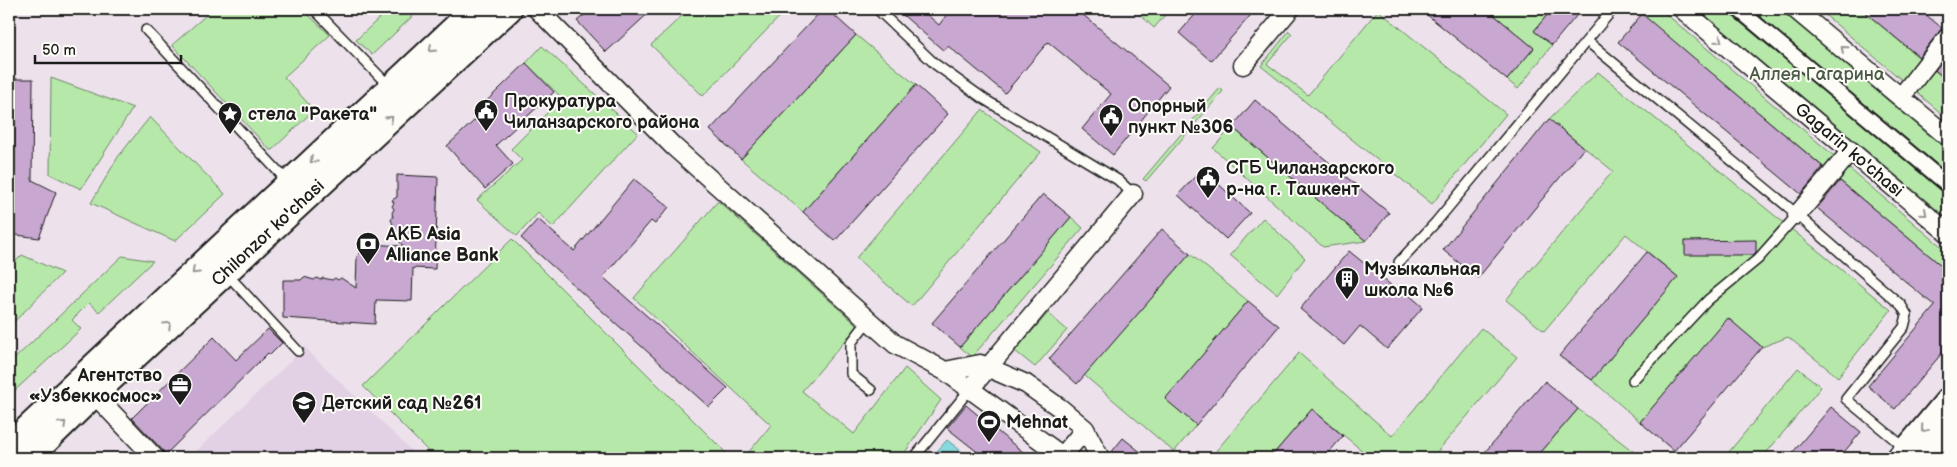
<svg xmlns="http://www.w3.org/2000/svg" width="1957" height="467" viewBox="0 0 1957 467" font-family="'Balsamiq Sans',sans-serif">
	<rect width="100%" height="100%" fill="#ede2ec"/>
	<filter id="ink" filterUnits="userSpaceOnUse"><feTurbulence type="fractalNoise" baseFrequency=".02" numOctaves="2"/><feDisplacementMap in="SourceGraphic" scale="10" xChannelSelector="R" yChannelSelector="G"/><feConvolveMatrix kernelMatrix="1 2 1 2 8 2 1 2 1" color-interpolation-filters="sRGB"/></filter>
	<g filter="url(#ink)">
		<path fill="#e2d0e4" d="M304,347l115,111h-230l107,-102z"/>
		<path fill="#b6e9a9" stroke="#698262" d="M158,9h36l-3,6z
			M213,9h89l28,26 -46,42 30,33 -43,41 -99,-106z
			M389,9h31l-48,46 -16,-15z
			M689,9h98l-84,87 -52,-51z
			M1134,9h36l-16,19z
			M1487,9h65l-18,22 18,14 -34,44 -11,-9 27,-32z
			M1635,9h25l288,243v19z
			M1698,9h81l169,142v68z
			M1818,9h43l87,73v37z
			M1378,10l128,104 -74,90 -171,-138 28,-35 3,3 -25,30 41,31z
			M856,35l60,50 -113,127 -62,-53z
			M542,46l96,87 -85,94 -15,-14 -21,23 -40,-36 45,-40 -11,-11 51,-51 -36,-35z
			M1598,72l293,238 -53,67 -50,-40 -26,10 -34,-28 -88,103 -48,-42 86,-103 -52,-43 -82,97 -38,-31 107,-129 -64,-52z
			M51,78l82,30 -52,81 -31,-15z
			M1220,88l3,3 -77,90 -3,-2z
			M982,110l59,42 -129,154 -56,-48z
			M150,117l75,77 -50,47 -84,-38 27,-46z
			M1232,127l134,114 -43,6 -110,-99z
			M718,201l140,125 -56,65 52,43 51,-66 36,32 -40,58h-157l27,-33 -137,-127z
			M1071,217l12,11 -111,129 -12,-10z
			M1263,218l42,40 -28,36 -47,-39z
			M512,239l214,214 -5,5h-286l-72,-72z
			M1190,254l58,47 -82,98 30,26 -22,27 -90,-77z
			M22,255l40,18 -53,54v-59z
			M122,256l31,5 -54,51 -10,-9 -17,17 9,9 -72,67v-32z
			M1048,313l19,17 -32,37 -20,-16z
			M1481,328l36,29 -85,101h-61l-59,-49 -42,49h-60l89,-105 93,83z
			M1798,368l23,19 -59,71h-38z
			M1578,409l64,49h-106z"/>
		<path fill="#87d9de" stroke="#5c8d90" d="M947,440l23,18h-39z"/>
		<path fill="#c8a7d1" stroke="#1c1c1c" d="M591,9h62l-47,43 -29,-31z
			M823,9h4l29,26 -115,124 -31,-29z
			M896,9h25l18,16 12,-16h125l93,77 -56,69 -31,-26 29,-35 -63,-52 -43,51 -57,-47 -4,5z
			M1200,9h56l-45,52 -32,-28z
			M1420,9h67l47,39 -27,32z
			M1552,9h30l-30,36 -18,-14z
			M1861,9h58l23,19 -23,29z
			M1642,14l181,153 -22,27 -183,-152z
			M1948,54v27l-13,-11z
			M526,63l28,29 -58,53 17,19 -28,25 -38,-43 29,-27 -4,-4z
			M9,79h24l-1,101 24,12 -17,46 -30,-4z
			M916,85l32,29 -113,127 -32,-29z
			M1255,100l134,113 -23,28 -134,-114z
			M1549,119l35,29 -106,130 -35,-28z
			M1202,169l48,44 -24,26 -48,-44z
			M397,175l41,2 -3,92 -22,-1 -1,33 -36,-1 -1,24 -92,-6v-38h18l3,-3 10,3 3,-2 3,2 3,-2 9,2 3,-2 3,2 3,-2 15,10 1,-32 12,-12 34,2 -12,-17 2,-5 -2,-4 2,-3 -1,-4 2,-4 -2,-3 2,-3 -2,-3 5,-3z
			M634,179l35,28 -14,17 -4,-3 -48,56 125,111 -19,19 -188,-169 17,-19 36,32z
			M1840,181l108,90v75l-53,63 -27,-23 67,-80 -118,-98z
			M1043,194l28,23 -111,130 -28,-24z
			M1162,229l28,25 -113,130 -28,-25z
			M1756,240v12l-3,3h-68v-14z
			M1349,251l49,40 3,-3 22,19 -36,42 -27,-23 -16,19 -44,-36z
			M1647,252l31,25 -86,103 -33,-24z
			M1248,301l31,25 -83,99 -31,-26z
			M1728,318l34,29 -88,104 -34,-29z
			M268,329l14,14 -12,12 -2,-2 -102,101 -34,-36 82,-81 22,23z
			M1545,381l33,28 -42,49h-56z
			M966,405l43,36 22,17h-46l-38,-30z
			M1831,407l30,25 -22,26h-51z
			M1312,409l31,27 -19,22h-54z
			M1123,438l25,20h-37l-1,-4z"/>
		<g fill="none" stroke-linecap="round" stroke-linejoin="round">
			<defs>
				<path id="service" d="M314,9l76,78
					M877,9l58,55 49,35 134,81 15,14
					M146,30l143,153
					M1587,41l200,165 114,99 6,10 -3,12 -58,72 59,49
					M1399,262l37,-40 177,-213
					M227,274l71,77
					M868,321l-17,22v31l20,16
					M1633,380l75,-80 50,-41 39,-44
					M914,458l56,-69"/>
				<path id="pedestrian" d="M1738,9l210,176"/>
				<path id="minor" d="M537,9l136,137 222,198 50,27 120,87
					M1682,9l266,224
					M1795,9l153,128
					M1243,65l47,-56
					M1901,97l47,-60
					M1797,215l54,-64
					M945,371l35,-7 46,20 34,24 25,21 15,29
					M970,389l163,-195
					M94,394l61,64
					M1062,457l23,-28"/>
				<path id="secondary" d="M9,446l466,-437
					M28,458l66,-64 415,-385
					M1900,458l48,-57
					M1926,458l22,-26"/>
			</defs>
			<use href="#service" stroke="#1c1c1c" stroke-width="12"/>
			<use href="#pedestrian" stroke="#1c1c1c" stroke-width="18"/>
			<use href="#minor" stroke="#1c1c1c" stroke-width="21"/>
			<use href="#secondary" stroke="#1c1c1c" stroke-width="29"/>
			<use href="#service" stroke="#fdfcf7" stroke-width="9"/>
			<use href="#pedestrian" stroke="#fdfcf7" stroke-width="14"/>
			<use href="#minor" stroke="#fdfcf7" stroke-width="18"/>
			<use href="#secondary" stroke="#fdfcf7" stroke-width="25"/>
		</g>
		<defs><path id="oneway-chevron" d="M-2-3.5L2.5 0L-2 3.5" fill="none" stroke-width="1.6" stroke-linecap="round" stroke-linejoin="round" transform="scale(1.25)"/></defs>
		<g stroke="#989794">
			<use href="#oneway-chevron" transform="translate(1719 40) rotate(40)"/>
			<use href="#oneway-chevron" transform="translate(432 49) rotate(137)"/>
			<use href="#oneway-chevron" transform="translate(1844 49) rotate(-140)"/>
			<use href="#oneway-chevron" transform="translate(390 119) rotate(-43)"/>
			<use href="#oneway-chevron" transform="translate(313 160) rotate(137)"/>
			<use href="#oneway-chevron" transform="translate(1924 213) rotate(40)"/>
			<use href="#oneway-chevron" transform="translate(195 271) rotate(137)"/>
			<use href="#oneway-chevron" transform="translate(168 325) rotate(-43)"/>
			<use href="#oneway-chevron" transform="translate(63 424) rotate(-44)"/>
			<use href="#oneway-chevron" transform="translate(1924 429) rotate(130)"/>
		</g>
	</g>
	<defs>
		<symbol id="civic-pin" viewBox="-11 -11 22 30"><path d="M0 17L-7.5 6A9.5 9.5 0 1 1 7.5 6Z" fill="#1c1c1c" stroke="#fdfcf7"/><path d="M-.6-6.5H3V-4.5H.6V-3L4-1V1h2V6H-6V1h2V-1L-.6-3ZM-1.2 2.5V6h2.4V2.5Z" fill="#fff"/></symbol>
		<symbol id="sight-pin" viewBox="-11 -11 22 30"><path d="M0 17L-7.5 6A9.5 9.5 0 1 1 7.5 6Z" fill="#1c1c1c" stroke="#fdfcf7"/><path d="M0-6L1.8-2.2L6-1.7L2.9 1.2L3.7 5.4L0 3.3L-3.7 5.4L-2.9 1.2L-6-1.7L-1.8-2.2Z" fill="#fff"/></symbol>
		<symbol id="bank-pin" viewBox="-11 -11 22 30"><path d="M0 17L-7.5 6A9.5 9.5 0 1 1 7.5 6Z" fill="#1c1c1c" stroke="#fdfcf7"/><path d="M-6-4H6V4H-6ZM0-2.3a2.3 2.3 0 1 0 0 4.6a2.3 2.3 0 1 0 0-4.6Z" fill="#fff"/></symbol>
		<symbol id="building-pin" viewBox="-11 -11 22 30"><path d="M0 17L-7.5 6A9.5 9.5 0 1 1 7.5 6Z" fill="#1c1c1c" stroke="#fdfcf7"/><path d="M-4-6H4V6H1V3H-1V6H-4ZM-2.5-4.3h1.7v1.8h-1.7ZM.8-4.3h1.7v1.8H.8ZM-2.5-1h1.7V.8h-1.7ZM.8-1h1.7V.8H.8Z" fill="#fff"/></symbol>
		<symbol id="office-pin" viewBox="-11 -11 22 30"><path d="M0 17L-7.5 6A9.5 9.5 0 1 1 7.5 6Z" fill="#1c1c1c" stroke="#fdfcf7"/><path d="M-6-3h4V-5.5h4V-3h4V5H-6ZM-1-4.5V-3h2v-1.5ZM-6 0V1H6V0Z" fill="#fff"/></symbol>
		<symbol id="school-pin" viewBox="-11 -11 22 30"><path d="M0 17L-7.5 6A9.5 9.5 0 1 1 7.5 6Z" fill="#1c1c1c" stroke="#fdfcf7"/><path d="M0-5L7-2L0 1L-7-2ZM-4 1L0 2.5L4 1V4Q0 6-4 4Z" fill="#fff"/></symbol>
		<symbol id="stadium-pin" viewBox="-11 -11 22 30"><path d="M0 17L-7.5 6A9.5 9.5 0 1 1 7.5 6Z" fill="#1c1c1c" stroke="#fdfcf7"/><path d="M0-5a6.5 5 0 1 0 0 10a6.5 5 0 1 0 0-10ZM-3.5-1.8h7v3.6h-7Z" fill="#fff"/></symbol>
	</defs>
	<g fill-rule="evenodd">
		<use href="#civic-pin" x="472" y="97" width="28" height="38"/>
		<use href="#sight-pin" x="216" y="100" width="28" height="38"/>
		<use href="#civic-pin" x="1097" y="102" width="28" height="38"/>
		<use href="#civic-pin" x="1194" y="164" width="28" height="38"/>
		<use href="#bank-pin" x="354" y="230" width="28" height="38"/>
		<use href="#building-pin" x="1333" y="265" width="28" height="38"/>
		<use href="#office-pin" x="166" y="371" width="28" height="38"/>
		<use href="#school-pin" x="290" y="389" width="28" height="38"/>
		<use href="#stadium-pin" x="975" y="408" width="28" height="38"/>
	</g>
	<g text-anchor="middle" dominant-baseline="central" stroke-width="4" stroke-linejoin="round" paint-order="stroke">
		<g font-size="18" fill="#4a5a46" stroke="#fdfcf7">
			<text x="1817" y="74">Аллея Гагарина</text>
		</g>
		<g font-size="18" font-weight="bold" fill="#1c1c1c" stroke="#fdfcf7" text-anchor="start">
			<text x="504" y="101">Прокуратура<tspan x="504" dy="21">Чиланзарского района</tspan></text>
			<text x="1128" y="106">Опорный<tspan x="1128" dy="21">пункт №306</tspan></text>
			<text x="248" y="114">стела "Ракета"</text>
			<text x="1226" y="168">СГБ Чиланзарского<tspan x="1226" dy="21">р-на г. Ташкент</tspan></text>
			<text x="386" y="234">АКБ Asia<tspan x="386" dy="21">Alliance Bank</tspan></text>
			<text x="1364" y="269">Mузыкальная<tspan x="1364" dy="21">школа №6</tspan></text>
			<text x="162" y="375" text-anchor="end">Агентство<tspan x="162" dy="21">«Узбеккосмос»</tspan></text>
			<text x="322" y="403">Детский сад №261</text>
			<text x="1006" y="422">Mehnat</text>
		</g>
		<g font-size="18" fill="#1c1c1c" stroke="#fdfcf7">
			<text transform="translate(1849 150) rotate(40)">Gagarin ko'chasi</text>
			<text transform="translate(268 233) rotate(-43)">Chilonzor ko'chasi</text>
		</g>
	</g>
	<rect width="1957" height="467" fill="none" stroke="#fdfcf7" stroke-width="30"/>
	<rect x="15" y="15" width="1927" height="437" fill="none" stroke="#1c1c1c" stroke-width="2" filter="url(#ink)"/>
	<path d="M35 55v8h146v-8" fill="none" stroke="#1c1c1c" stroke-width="2.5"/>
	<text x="42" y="55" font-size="15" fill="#1c1c1c" stroke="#fdfcf7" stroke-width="4" paint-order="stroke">50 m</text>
</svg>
